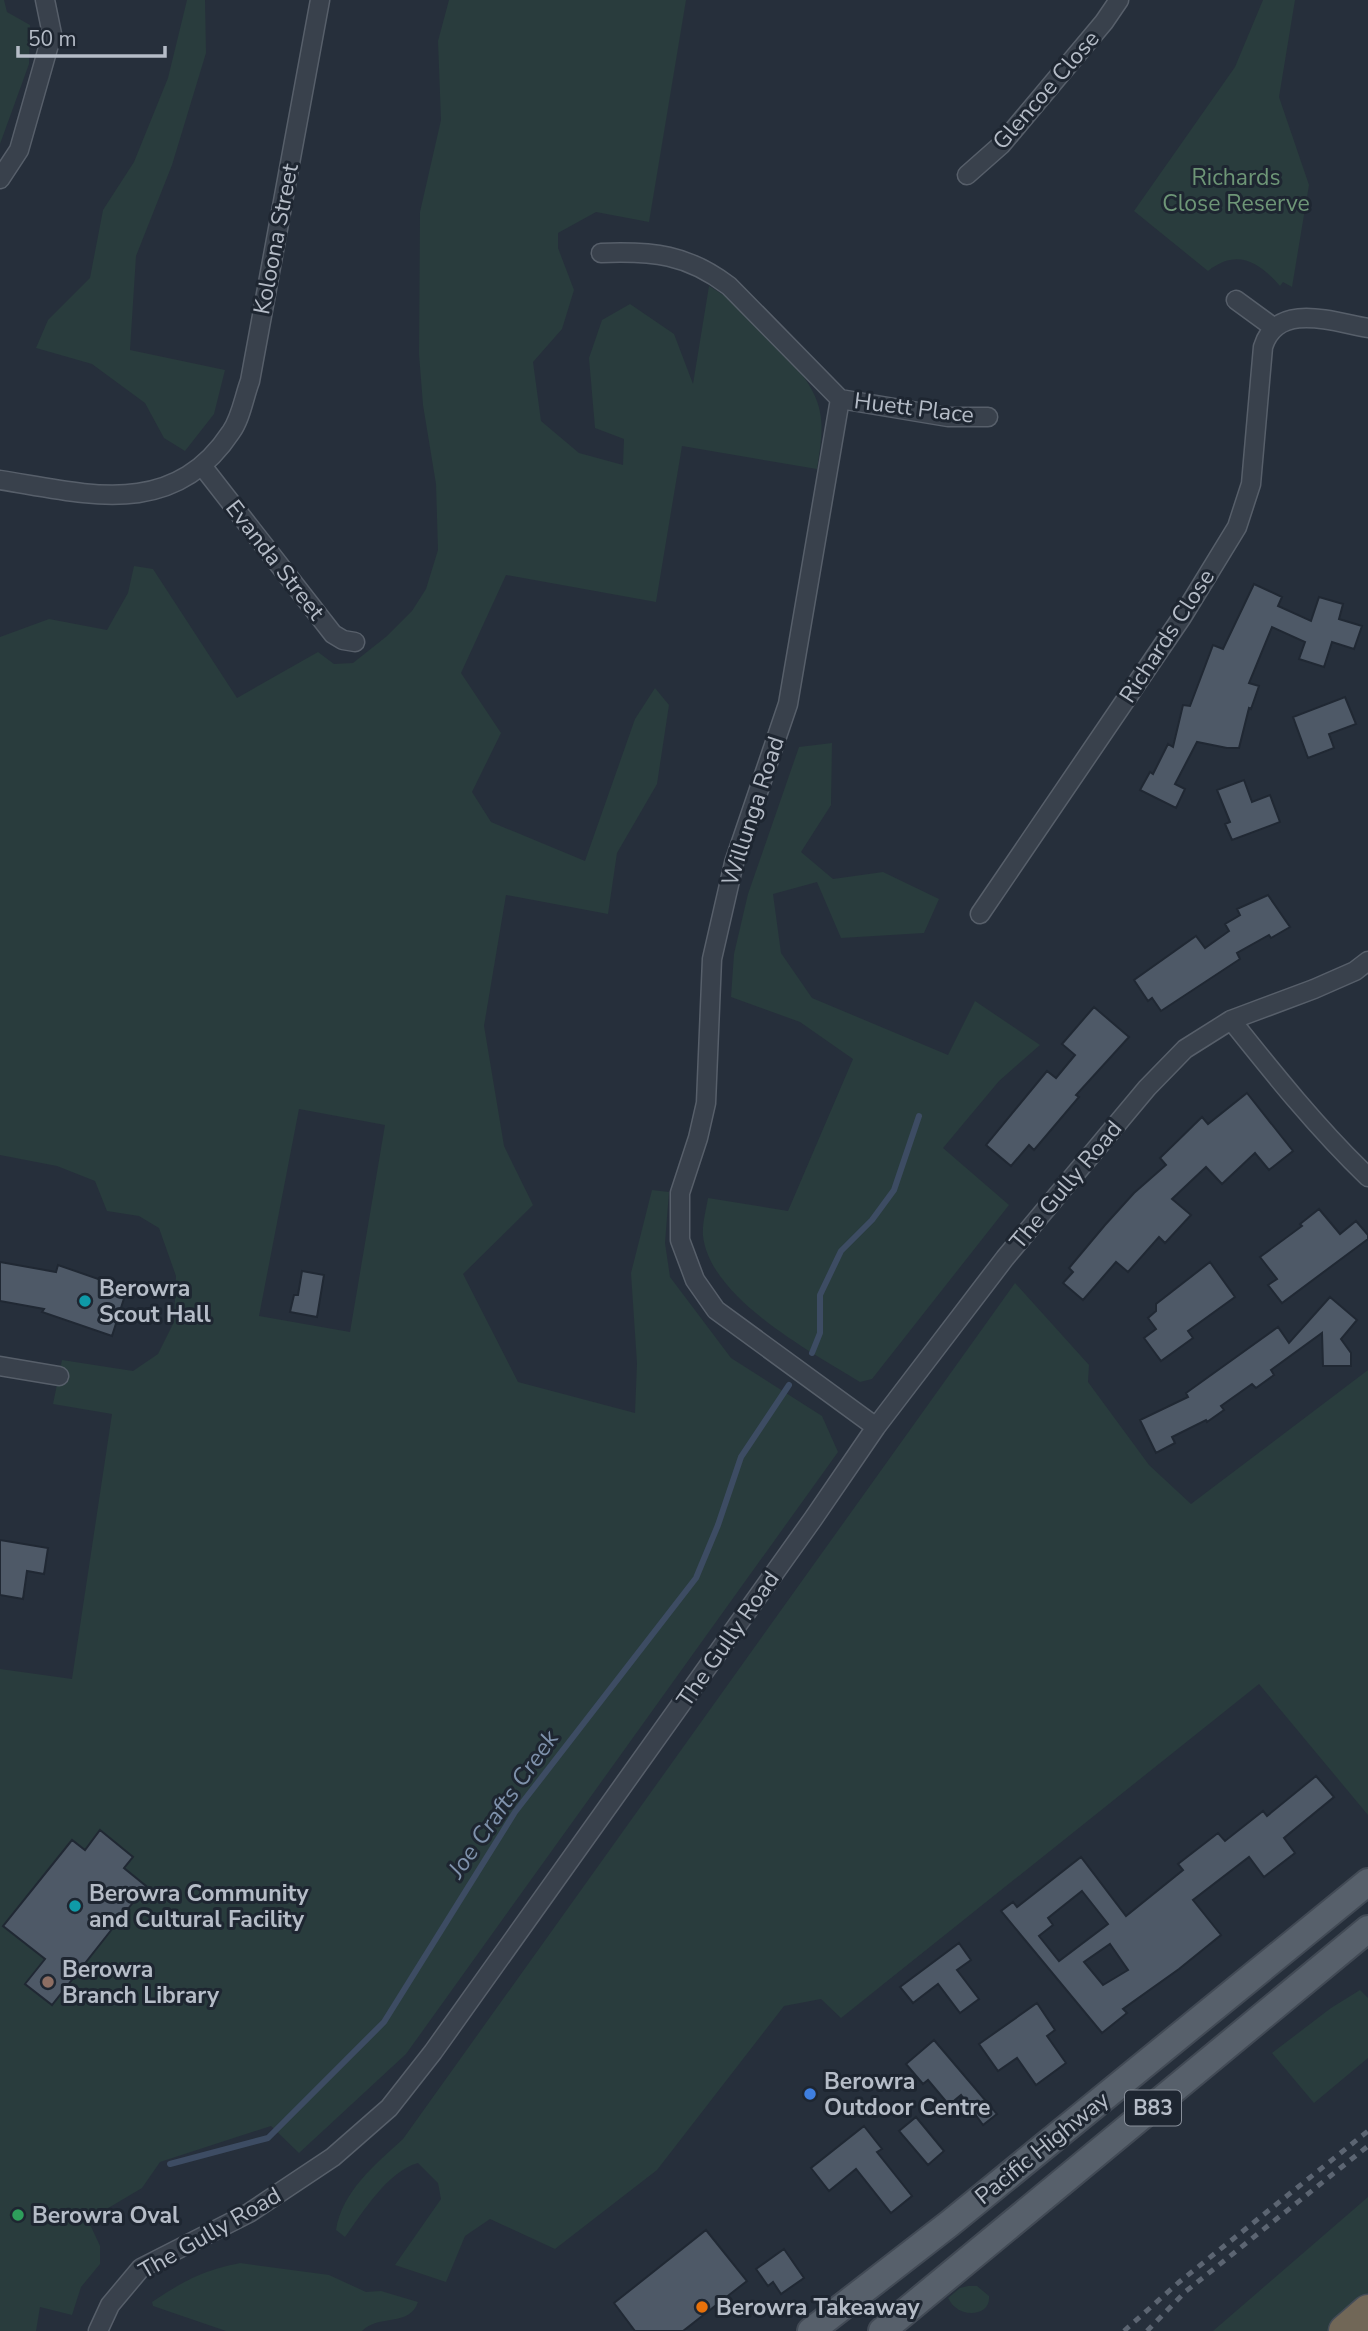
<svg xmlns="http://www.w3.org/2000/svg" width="1368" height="2331" viewBox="0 0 1368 2331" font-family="'Nunito Sans',sans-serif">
	<rect width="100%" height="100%" fill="#262f3b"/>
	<path fill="#293c3d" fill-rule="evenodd" d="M0,0h4l3,12 23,13 -1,39 -29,80z
		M187,0h18l1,53 -34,112 -36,91 -6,94 95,20 -11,44 -29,37 -21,-13 -19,-35 -53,-39 -56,-16 12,-28 42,-42 13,-68 31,-48 34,-84z
		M449,0h237l-37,222 -53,-10 -38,21v15l16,42 -12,39 -29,33 8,59 38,32 44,12 1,-26 -29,-11 -6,-70 13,-38 28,-16 44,30 19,50 16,-98 16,10 78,80c24,33 20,54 14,93l-135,-23 -26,156 -150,-27 -45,98 40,60 -29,59 19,30 94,39 50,-142 20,-31 14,17 -12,79 -40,69 -9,61 -102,-19 -22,131 20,120 29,59 -70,69 55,108 117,31 2,-50 -6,-90 21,-83 17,2 -4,51 5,34 61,81 91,58 16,36 -432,602 -107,99 -28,-27 -111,36 -18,26 -54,32 12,26v18l-19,23 -9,28 -32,-8 -4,24h-36v-662l72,10 40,-265 -59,-10 9,-44 71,11 25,-17 16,-32 2,-46 -17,-48 -20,-12 -32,-5 -12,-30 -38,-15 -57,-11v-518l49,-18 58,11 21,-37 6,-27 19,3 84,129 81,-46 16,12 19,-1 34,-27 25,-25 14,-22 12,-39 -2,-66 -13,-79 -4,-51 1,-142 21,-92 -3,-79zM299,1109l86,16 -35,207 -91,-16z
		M1263,0h32l-16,97 30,88 -17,102 -9,-5 -3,4c-21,-24 -43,-38 -72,-15l-74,-60 101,-144z
		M832,743l-1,62 -30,47 32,27 50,-7 56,27 -15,34 -83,5 -24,-56 -44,12 8,59 31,45 136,57 27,-54 65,44 -41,36 -56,67 66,57 -137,174 -12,3c-49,-30 -150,-84 -157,-146 -1,-12 3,-26 5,-38l80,13 65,-152 -53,-37 -69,-25 3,-43 14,-60 51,-147z
		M1015,1283l74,82 -1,17 61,83 42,39 177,-134v445l-109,-131 -418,334 -20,-19 -37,7 -127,164 -102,79 -65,-30 -25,17 -19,46 -51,-17 46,-66 -3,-16 -20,-20c-30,8 -55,49 -73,74l-9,-7c6,-39 40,-66 67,-91z
		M1360,1990l8,8v60l-54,45 -42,-50 59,-45z
		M1368,2197v134h-155z
		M240,2263l89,12 37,17 15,-1 37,11c-8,25 -40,12 -56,29h-136l-73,-25 -1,-4c32,-21 49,-31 88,-39z
		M968,2286h9l12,10c2,18 -22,22 -34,11 -3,-2 -5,-6 -7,-9l12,-10z"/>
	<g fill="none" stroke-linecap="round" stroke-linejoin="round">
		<path stroke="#3d4c63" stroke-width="6" d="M812,1353l8,-20v-38l21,-44 31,-31 22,-30 25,-74
			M170,2164l98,-26 116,-116 131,-210 181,-234 22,-53 23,-68 48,-72"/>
	</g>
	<path fill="#4e5967" stroke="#202833" stroke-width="2" fill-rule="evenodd" d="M1254,584l28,13 -4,9 33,15 8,-24 24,7 -4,15 23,7 -8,23 -22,-7 -8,25 -25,-8 6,-17 -33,-15 -23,56 10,3 -8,23 -2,-1 -10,40h-12l-30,-6 -22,42 10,5 -9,19 -36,-18 10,-18 3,2 15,-30 5,3 10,-42 7,1 23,-61 10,4z
		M1345,697l11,27 -27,10 5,14 -26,10 -15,-41z
		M1244,780l8,22 18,-7 10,27 -48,18 -7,-16 5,-2 -13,-32z
		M1268,895l22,32 -19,11 -2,-3 -32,18 3,6 -79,52 -9,-13 -4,3 -14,-21 62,-44 9,12 24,-17 -4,-7 15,-9 -3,-6z
		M1094,1007l35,30 -53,58 3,2 -45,53 -5,-5 -18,21 -25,-21 61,-74 9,7 19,-23 -13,-11z
		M1247,1093l46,58 -24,19 -14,-17 -33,31 -16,-17 -34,32 19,16 -26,28 -6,-6 -31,35 -12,-10 -33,38 -20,-17 10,-11 -4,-4 36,-43 29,-32 32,-28 -6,-7 42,-41 6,7z
		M1319,1209l21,25 16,-13 12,14v4l-86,64 -14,-18 9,-6 -17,-22 42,-31 -2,-2z
		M0,1262l56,10 2,-7 69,24 -15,47 -70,-24 2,-3 -44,-8z
		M1210,1262l25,35 -47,34 5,7 -32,23 -17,-23 12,-9 -8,-11 8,-7v-7z
		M302,1271l22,4 -7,42 -27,-5 4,-17h4z
		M1330,1297l27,23 -16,19 10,14v13h-28l-1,-33 -51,37 3,5 -18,13 -4,-4 -31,22 3,4 -17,12 -1,-2 -34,17 3,6 -19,10 -16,-33 48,-23 -2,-4 92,-66 11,16z
		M0,1540l48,8 -4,26 -17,-3 -4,28 -23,-4z
		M1316,1776l18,21 -50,41 11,15 -31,24 -15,-20 -56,43 28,35 -42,34 -56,40 4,4 -25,20 -101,-122 12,-9 4,5 64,-50 45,59 57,-46 -5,-6 40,-31 7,8 38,-30 4,5zM1082,1891l26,33 -49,37 -20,-25 14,-11 -5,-7zM1110,1944l18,26 -25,15 -19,-23z
		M100,1830l33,27 -9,11 22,18 -94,119 -27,-21 20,-25 -42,-33 69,-86 13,10z
		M959,1943l12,17 -14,10 22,29 -19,14 -22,-29 -25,19 -13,-16z
		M1037,2003l18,27 -8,6 19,27 -30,22 -19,-27 -19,13 -19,-27z
		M934,2040l63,74 -14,11 -22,-30 -12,10 -21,-25 -5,4 -17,-20z
		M916,2117l28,34 -16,14 -29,-34z
		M864,2126l18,23 -5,3 35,44 -21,17 -35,-44 -27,22 -18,-23z
		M706,2230l41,51 -64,50h-48l-21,-28z
		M784,2249l20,29 -23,16 -8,-12 -5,4 -12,-17z"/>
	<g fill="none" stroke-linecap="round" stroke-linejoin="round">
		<defs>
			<path id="street" d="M967,175l34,-30 103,-123 15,-22
				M0,179l19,-29 33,-116 -7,-34
				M601,253c52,-2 86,1 128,33l111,113 -52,305 -54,159 -22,96 -6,144 -8,35 -18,55v47l15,40 21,30 160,117
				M1236,300l37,27
				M840,399l108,18h40
				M203,467l130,167 10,6 12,2
				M0,480c87,14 173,40 231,-48 10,-14 13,-35 19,-51l70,-381
				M980,914l202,-297 55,-90 14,-43 12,-137c14,-46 70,-25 105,-19
				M1231,1020c43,54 87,109 137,157
				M0,1366l59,10
				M98,2331l12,-26 31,-37 108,-55 84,-56 56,-49 44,-56 380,-533 63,-92 129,-169 142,-170 38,-39 46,-29 83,-31 41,-18 13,-10"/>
			<path id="primary" d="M811,2331l138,-107 419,-342
				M882,2331l486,-402"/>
			<path id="highway" d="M1345,2331l23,-20"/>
		</defs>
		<use href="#street" stroke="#575f6a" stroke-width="21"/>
		<use href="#primary" stroke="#424a55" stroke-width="30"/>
		<use href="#highway" stroke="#444c57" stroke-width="35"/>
		<use href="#street" stroke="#39414c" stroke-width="18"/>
		<use href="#primary" stroke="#57606b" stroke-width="26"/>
		<use href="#highway" stroke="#716757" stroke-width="32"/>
		<path stroke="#5c6572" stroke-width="5" stroke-dasharray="7 7" stroke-linecap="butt" d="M1124,2331l54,-48 190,-152
			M1147,2331l38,-39 183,-146"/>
	</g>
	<g fill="#0f9aa8" stroke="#1e2631" stroke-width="2.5">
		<circle cx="85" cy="1301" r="7"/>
		<circle cx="75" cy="1906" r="7"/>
	</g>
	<circle fill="#8d6e63" stroke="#1e2631" stroke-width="2.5" cx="48" cy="1982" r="7"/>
	<circle fill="#3f7fe0" stroke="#1e2631" stroke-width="2.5" cx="810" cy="2094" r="7"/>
	<circle fill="#2e9e5b" stroke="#1e2631" stroke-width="2.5" cx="18" cy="2215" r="7"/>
	<circle fill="#e8710a" stroke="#1e2631" stroke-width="2.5" cx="702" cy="2307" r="7"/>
	<g text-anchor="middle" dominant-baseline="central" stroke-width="6" stroke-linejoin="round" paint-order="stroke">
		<rect fill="#1e2631" stroke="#888f9a" stroke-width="2" x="1125" y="2090.5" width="56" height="35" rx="5"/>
		<g font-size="21" font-weight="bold" fill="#b5bcc7">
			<text x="1153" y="2108">B83</text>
		</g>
		<g font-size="23" fill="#b5bcc7" stroke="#1e2631">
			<text transform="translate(1046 90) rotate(-49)">Glencoe Close</text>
			<text transform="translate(276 239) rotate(-79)">Koloona Street</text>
			<text transform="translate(914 408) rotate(7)">Huett Place</text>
			<text transform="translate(275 560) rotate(52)">Evanda Street</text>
			<text transform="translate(1167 636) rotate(-57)">Richards Close</text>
			<text transform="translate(753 811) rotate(-72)">Willunga Road</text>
			<text transform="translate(1066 1185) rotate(-50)">The Gully Road</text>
			<text transform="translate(728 1639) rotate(-55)">The Gully Road</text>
			<text transform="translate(1042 2148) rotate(-39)">Pacific Highway</text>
			<text transform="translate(210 2233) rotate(-30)">The Gully Road</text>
		</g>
		<g font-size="23" fill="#6e9677" stroke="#1e2631">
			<text x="1236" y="177">Richards<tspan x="1236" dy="26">Close Reserve</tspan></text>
		</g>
		<g font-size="23" font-weight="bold" fill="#b5bcc7" stroke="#1e2631" text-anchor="start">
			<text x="99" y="1288">Berowra<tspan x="99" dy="26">Scout Hall</tspan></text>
			<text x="89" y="1893">Berowra Community<tspan x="89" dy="26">and Cultural Facility</tspan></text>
			<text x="62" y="1969">Berowra<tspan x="62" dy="26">Branch Library</tspan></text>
			<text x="824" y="2081">Berowra<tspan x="824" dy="26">Outdoor Centre</tspan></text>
			<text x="32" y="2215">Berowra Oval</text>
			<text x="716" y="2307">Berowra Takeaway</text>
		</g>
		<g font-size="24" font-style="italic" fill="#7f92ac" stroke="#1e2631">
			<text transform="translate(503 1804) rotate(-55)">Joe Crafts Creek</text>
		</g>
	</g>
	<path d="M18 46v10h147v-10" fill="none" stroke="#b5bcc7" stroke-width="3.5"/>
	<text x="28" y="46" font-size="21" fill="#b5bcc7" stroke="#1e2631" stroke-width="5" paint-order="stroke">50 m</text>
</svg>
